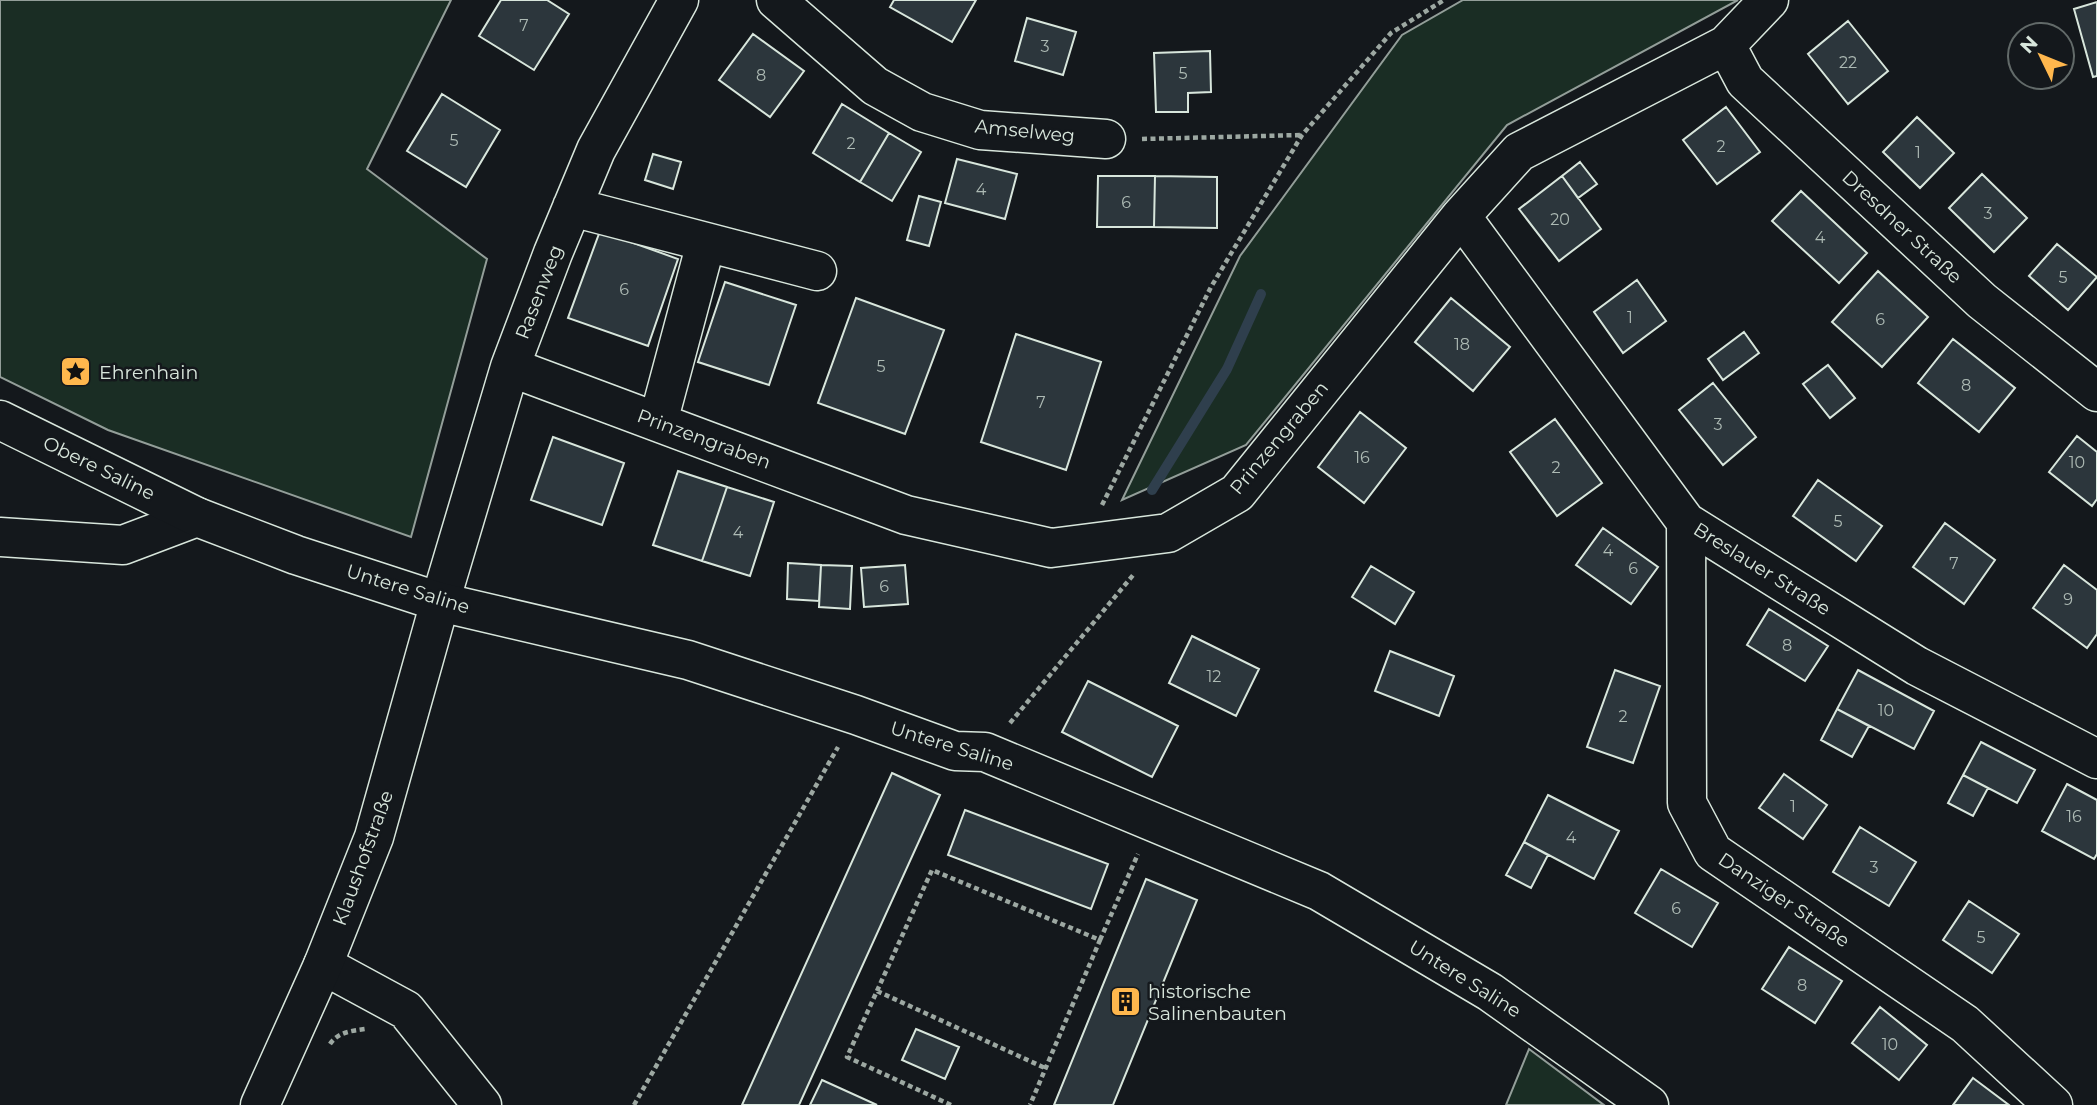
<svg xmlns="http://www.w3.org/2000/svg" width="2097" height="1105" viewBox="0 0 2097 1105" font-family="Montserrat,sans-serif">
	<rect width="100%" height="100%" fill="#14181c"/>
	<path fill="#1a2d24" stroke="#939e99" stroke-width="2" d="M0,0h451l-84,169 120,90 -76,278 -303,-107 -108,-53z
		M1463,0h275l-231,125 -261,320 -124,55 118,-244 162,-221z
		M1529,1049l75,56h-98z"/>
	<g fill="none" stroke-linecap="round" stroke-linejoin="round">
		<path stroke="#2f3f4d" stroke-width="10" d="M1152,490l75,-121 34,-75"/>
	</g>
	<path fill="#2c363c" stroke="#d8e6dc" stroke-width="2" d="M501,0h46l22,14 -35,56 -55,-34z
		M894,0h82l-24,42 -62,-35z
		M2097,2v74l-4,1 -19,-68z
		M1027,18l49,14 -13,43 -48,-14z
		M1848,21l40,50 -40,33 -40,-50z
		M753,34l51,37 -34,46 -51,-37z
		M1210,51l1,41 -23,1v19h-32l-2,-59z
		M442,94l58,36 -34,57 -59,-36z
		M842,104l47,29 -29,49 -47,-29z
		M1726,107l34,45 -43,32 -34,-44z
		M1917,117l37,36 -34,35 -37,-36z
		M889,133l32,19 -29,49 -32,-19z
		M653,154l28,8 -8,27 -28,-9z
		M957,159l60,15 -12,45 -60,-16z
		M1580,162l17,22 -19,14 -16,-22z
		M1982,174l45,44 -33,34 -45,-44z
		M1098,176h57l-1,51h-57z
		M1155,176l62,1v51l-63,-1z
		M1562,176l39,53 -42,32 -40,-52z
		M1801,191l66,62 -28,30 -67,-62z
		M919,196l22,6 -12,44 -22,-6z
		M600,231l78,28 -30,87 -80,-28z
		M2057,244l40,33 -29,33 -39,-34z
		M1878,271l50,46 -46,50 -50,-45z
		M1637,280l29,41 -43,32 -29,-41z
		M725,282l71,23 -27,80 -71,-23z
		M856,298l88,32 -39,104 -87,-31z
		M1451,298l59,49 -37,44 -58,-49z
		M1744,332l15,21 -36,27 -15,-21z
		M1016,334l85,28 -35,108 -85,-28z
		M1953,339l62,49 -36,44 -61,-49z
		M1828,365l27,33 -25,20 -27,-34z
		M1713,383l43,54 -33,28 -44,-55z
		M1360,412l46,36 -42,55 -46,-36z
		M1555,419l47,64 -45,33 -47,-64z
		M2077,436l20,16v47l-5,7 -43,-34z
		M553,437l71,26 -22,62 -71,-25z
		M678,471l49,16 -25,74 -49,-16z
		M1818,480l64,46 -26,35 -63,-45z
		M727,487l47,15 -24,74 -48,-15z
		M1945,523l50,37 -31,44 -51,-37z
		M1603,528l55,39 -27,37 -55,-39z
		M788,563l33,2 -2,36 -32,-2z
		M821,565l31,1 -2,43 -31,-2z
		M905,565l3,39 -44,3 -3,-39z
		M2064,565l33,25v44l-10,14 -54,-40z
		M1371,566l43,26 -19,32 -43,-27z
		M1769,609l59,37 -23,35 -58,-36z
		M1192,636l67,33 -23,47 -67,-33z
		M1390,651l64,25 -15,40 -64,-25z
		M1615,670l45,16 -27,77 -46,-16z
		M1858,670l76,41 -20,38 -77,-40z
		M1088,681l90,45 -26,51 -90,-45z
		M1837,709l32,17 -17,31 -31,-17z
		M1981,742l54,28 -18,33 -54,-28z
		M892,773l48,22 -141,310h-57z
		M1784,774l43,31 -24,34 -44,-31z
		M1963,775l25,13 -15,28 -25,-13z
		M2067,784l30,16v54l-3,5 -52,-28z
		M1548,795l71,36 -25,48 -70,-37z
		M965,810l143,54 -17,45 -143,-54z
		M1860,827l56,35 -27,44 -56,-34z
		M1524,842l24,13 -17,33 -25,-13z
		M1661,869l57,34 -26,44 -57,-34z
		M1146,879l51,21 -84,205h-59z
		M1969,901l50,33 -27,39 -49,-33z
		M1789,947l53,34 -27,42 -53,-34z
		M1880,1007l47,38 -28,35 -47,-37z
		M916,1029l43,18 -14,32 -43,-19z
		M1973,1078l36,27h-56z
		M822,1080l55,25h-67z"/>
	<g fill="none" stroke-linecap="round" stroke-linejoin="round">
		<defs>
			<path id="minor" d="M776,0l99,86 47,26 58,18 126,9
				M1726,45l19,36 237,220 115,91
				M572,207l245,64
				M1461,216l225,306 231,144 180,93
				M510,367l396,148 145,33 117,-15 69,-40 224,-277 58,-64 207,-107 43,-45
				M658,422l48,-179
				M1686,522l1,281 26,49 252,172 88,81
				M0,537l123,8 74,-28
				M440,602l70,-235 43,-114 43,-103 83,-150
				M323,965l83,45 76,95"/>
			<path id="major" d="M0,420l197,97 99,38 144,47 248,58 168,55 99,36 30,1 334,139 171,101 159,113
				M260,1105l63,-140 51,-128 66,-235"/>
		</defs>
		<use href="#minor" stroke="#d8e6dc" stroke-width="41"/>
		<use href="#major" stroke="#d8e6dc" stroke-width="41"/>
		<path stroke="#9da8a2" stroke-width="4.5" stroke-dasharray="5 3.5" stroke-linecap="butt" d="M1142,139l159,-4
			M1102,505l109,-218 91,-152 89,-102 53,-33
			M1010,723l124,-149
			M1100,940l38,-86
			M877,991l168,77
			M330,1044c8,-12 21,-13 35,-15
			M634,1105l204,-358
			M951,1105l-104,-48 85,-187 168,70 -70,165"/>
		<use href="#minor" stroke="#14181c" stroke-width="38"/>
		<use href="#major" stroke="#14181c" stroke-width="38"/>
	</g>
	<defs>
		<symbol id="sight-square" viewBox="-11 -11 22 22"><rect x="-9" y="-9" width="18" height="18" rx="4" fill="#ffb74d" stroke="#14181c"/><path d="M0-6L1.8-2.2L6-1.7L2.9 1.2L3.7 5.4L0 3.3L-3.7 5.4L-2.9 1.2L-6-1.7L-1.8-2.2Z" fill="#111"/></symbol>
		<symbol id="building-square" viewBox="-11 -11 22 22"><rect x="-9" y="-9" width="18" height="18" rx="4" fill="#ffb74d" stroke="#14181c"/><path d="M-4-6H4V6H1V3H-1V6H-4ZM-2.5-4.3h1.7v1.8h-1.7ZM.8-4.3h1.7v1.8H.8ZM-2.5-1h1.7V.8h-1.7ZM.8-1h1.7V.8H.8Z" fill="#111"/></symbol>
	</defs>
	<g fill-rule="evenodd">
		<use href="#sight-square" x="58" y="354" width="35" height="35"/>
		<use href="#building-square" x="1108" y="984" width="35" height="35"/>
	</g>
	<g text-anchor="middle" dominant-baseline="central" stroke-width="5" stroke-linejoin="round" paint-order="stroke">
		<g font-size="16" fill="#adbab4">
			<text x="524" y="25">7</text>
			<text x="1045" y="46">3</text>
			<text x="1848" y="62">22</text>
			<text x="1183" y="73">5</text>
			<text x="761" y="75">8</text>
			<text x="454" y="140">5</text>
			<text x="851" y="143">2</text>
			<text x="1721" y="146">2</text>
			<text x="1918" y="152">1</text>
			<text x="981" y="189">4</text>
			<text x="1126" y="202">6</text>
			<text x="1988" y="213">3</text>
			<text x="1560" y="219">20</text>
			<text x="1820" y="237">4</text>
			<text x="2063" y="277">5</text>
			<text x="624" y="289">6</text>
			<text x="1630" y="317">1</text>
			<text x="1880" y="319">6</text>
			<text x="1462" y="344">18</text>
			<text x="881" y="366">5</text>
			<text x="1966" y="385">8</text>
			<text x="1041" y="402">7</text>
			<text x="1718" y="424">3</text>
			<text x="1362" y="457">16</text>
			<text x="2077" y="462">10</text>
			<text x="1556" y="467">2</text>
			<text x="1838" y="521">5</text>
			<text x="738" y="532">4</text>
			<text x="1608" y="550">4</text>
			<text x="1954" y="563">7</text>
			<text x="1633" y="568">6</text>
			<text x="884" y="586">6</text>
			<text x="2068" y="599">9</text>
			<text x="1787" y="645">8</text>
			<text x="1214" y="676">12</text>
			<text x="1886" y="710">10</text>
			<text x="1623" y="716">2</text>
			<text x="1793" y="806">1</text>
			<text x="2074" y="816">16</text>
			<text x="1571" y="837">4</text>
			<text x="1874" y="867">3</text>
			<text x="1676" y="908">6</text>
			<text x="1981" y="937">5</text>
			<text x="1802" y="985">8</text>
			<text x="1890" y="1044">10</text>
		</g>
		<g font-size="19" fill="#d8e6dc" stroke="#14181c">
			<text transform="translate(1025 131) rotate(6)">Amselweg</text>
			<text transform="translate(1902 227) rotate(43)">Dresdner Straße</text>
			<text transform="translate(539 292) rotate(-69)">Rasenweg</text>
			<text transform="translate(1279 438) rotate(-50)">Prinzengraben</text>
			<text transform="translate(704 439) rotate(20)">Prinzengraben</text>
			<text transform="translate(99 468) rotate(26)">Obere Saline</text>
			<text transform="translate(1762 569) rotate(32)">Breslauer Straße</text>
			<text transform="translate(408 589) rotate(17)">Untere Saline</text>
			<text transform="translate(952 746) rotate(17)">Untere Saline</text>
			<text transform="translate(363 858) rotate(-70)">Klaushofstraße</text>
			<text transform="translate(1784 900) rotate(34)">Danziger Straße</text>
			<text transform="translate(1465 979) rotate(32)">Untere Saline</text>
		</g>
		<g font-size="19" fill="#d8e6dc" stroke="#14181c" text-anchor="start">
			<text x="99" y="372">Ehrenhain</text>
			<text x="1148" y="991">historische<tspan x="1148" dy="22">Salinenbauten</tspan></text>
		</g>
	</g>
	<g transform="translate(2041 56) rotate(313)"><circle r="33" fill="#14181c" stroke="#626a69" stroke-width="2"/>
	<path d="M0-5L12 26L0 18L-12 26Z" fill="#ffb74d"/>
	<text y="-10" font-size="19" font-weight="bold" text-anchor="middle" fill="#d8e6dc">N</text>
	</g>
</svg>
